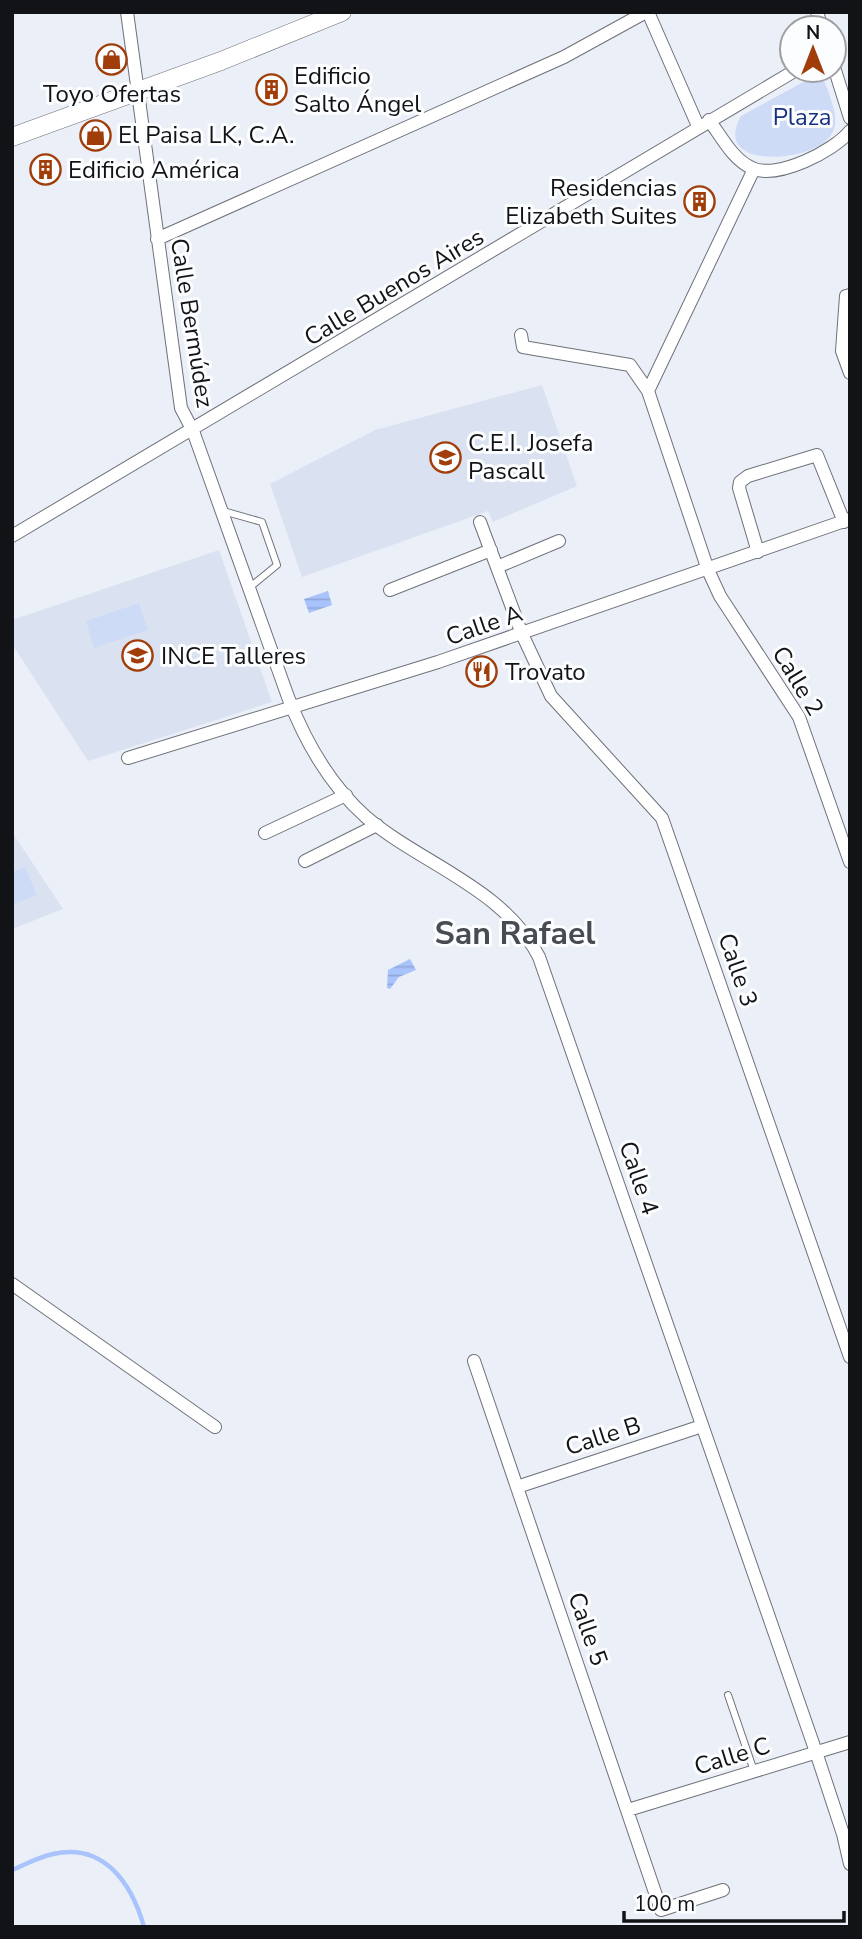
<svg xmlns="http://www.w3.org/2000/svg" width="862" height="1939" viewBox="0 0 862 1939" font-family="'Nunito Sans',sans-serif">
	<defs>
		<pattern id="water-rules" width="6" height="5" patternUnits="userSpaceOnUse" patternTransform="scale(1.75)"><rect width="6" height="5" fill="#a9c3fd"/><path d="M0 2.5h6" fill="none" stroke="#90a7d8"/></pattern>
	</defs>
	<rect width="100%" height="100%" fill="#ebeff8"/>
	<path fill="#dae2f1" d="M542,385l35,101 -84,36 -5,-11 -186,66 -32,-93 105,-54z
		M219,550l53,152 -184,59 -76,-117v-24z
		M12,832l51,77 -51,20z"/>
	<path fill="#cedbf7" d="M818,74c8,6 11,20 14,29 3,10 6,22 -1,32 -19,29 -121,35 -90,-19z
		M139,603l9,27 -54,18 -8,-27z
		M25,867l12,28 -25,10v-33z"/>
	<path fill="url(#water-rules)" d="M328,591l4,14 -23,8 -5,-14z
		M410,959l6,11 -17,7 -9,12 -3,-1 1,-18z"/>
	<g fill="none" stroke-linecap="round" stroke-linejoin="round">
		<path stroke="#a9c3fd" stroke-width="4.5" d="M12,1870c14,-6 27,-13 41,-16 51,-12 79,30 91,73"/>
		<defs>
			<path id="lane" d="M223,511l39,11 15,43 -28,23
				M728,1695l26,76"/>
			<path id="street" d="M127,12l54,396 12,23 95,266c17,44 43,89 78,120 55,47 138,71 173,140l277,795 27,82 7,30
				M648,12l50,114
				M817,12l5,16
				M834,67l16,51
				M709,120c12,16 24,40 43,48 25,12 82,-17 98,-37
				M754,169l-106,222 60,179 12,26 79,121 51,145
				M157,239l407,-182 82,-45
				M850,295l-4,1 -4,55 8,22
				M521,335l2,12 107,18 18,26
				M480,522l42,112 29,62 111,122 188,539
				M12,536l784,-466
				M758,552l-19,-64 1,-6 8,-6 69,-21 27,67
				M497,567l62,-26
				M390,590l101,-40
				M128,758l310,-96 412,-143
				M265,833l81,-38
				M305,861l72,-36
				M12,1284l203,143
				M474,1361l187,549 62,-20
				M517,1487l185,-61
				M628,1810l222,-68"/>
			<path id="secondary" d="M12,137l209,-76 121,-49"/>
		</defs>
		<use href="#lane" stroke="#6e7179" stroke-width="8"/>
		<use href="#street" stroke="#6e7179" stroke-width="14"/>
		<use href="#secondary" stroke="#6e7179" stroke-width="19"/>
		<use href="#lane" stroke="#fff" stroke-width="6"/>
		<use href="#street" stroke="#fff" stroke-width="12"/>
		<use href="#secondary" stroke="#fff" stroke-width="18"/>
	</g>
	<defs>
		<symbol id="shop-ring" viewBox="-11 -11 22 22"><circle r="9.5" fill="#fcfdfe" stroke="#a13d09" stroke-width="1.5"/><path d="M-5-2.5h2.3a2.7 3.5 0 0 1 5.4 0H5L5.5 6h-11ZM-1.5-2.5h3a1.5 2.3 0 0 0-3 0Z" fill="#a13d09"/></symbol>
		<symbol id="building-ring" viewBox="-11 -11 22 22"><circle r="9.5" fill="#fcfdfe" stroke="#a13d09" stroke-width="1.5"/><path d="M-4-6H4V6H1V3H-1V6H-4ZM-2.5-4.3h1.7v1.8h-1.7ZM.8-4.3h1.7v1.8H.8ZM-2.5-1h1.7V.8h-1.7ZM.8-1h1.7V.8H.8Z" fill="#a13d09"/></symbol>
		<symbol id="school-ring" viewBox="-11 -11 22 22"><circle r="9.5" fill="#fcfdfe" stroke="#a13d09" stroke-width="1.5"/><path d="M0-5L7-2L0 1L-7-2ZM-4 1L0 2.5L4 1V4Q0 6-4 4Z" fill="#a13d09"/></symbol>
		<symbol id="university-ring" viewBox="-11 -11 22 22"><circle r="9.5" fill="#fcfdfe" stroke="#a13d09" stroke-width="1.5"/><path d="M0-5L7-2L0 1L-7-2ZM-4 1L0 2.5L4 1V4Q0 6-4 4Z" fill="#a13d09"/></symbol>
		<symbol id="restaurant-ring" viewBox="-11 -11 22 22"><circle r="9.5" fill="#fcfdfe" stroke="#a13d09" stroke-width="1.5"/><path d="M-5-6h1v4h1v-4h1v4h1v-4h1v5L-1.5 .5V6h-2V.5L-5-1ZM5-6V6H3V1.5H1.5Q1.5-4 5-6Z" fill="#a13d09"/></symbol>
	</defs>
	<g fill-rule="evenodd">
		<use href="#shop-ring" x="94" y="42" width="35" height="35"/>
		<use href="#building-ring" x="254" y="72" width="35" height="35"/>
		<use href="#shop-ring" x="78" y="118" width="35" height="35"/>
		<use href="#building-ring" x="28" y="152" width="35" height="35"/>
		<use href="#building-ring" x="682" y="184" width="35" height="35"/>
		<use href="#school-ring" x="428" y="440" width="35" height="35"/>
		<use href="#university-ring" x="120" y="638" width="35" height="35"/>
		<use href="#restaurant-ring" x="464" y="654" width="35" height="35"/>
	</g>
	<g text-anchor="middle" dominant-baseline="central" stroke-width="6" stroke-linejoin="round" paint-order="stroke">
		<g font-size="24" fill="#121316" stroke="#fcfdfe" text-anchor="start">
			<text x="294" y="76">Edificio<tspan x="294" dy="28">Salto Ángel</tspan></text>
			<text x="112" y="94" text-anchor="middle">Toyo Ofertas</text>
			<text x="118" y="135">El Paisa LK, C.A.</text>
			<text x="68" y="170">Edificio América</text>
			<text x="677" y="188" text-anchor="end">Residencias<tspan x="677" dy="28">Elizabeth Suites</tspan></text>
			<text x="468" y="443">C.E.I. Josefa<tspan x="468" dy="28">Pascall</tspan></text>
			<text x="161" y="656">INCE Talleres</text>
			<text x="505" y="672">Trovato</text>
		</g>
		<g font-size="24" fill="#173181" stroke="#fcfdfe">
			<text x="802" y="117">Plaza</text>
		</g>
		<g font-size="24" fill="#121316" stroke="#fcfdfe">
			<text transform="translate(394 287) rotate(-31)">Calle Buenos Aires</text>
			<text transform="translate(192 323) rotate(81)">Calle Bermúdez</text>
			<text transform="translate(484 625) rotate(-19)">Calle A</text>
			<text transform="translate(798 681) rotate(59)">Calle 2</text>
			<text transform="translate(738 970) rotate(71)">Calle 3</text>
			<text transform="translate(639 1178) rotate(71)">Calle 4</text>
			<text transform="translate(603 1436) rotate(-18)">Calle B</text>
			<text transform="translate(588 1629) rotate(71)">Calle 5</text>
			<text transform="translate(732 1756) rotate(-17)">Calle C</text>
		</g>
		<g font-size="32" font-weight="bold" fill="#474b52" stroke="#fcfdfe">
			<text x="515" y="933">San Rafael</text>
		</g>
	</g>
	<rect width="862" height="1939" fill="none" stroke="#121316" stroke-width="28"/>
	<g transform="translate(813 49)"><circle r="33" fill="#fcfdfe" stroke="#9e9fa1" stroke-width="2"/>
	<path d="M0-5L12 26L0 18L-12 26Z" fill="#a13d09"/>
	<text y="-10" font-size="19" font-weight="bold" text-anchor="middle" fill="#121316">N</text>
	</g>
	<path d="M624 1911v10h220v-10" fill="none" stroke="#121316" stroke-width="3.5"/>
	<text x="634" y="1911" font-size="21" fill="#121316" stroke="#fcfdfe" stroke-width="5" paint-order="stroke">100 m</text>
</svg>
